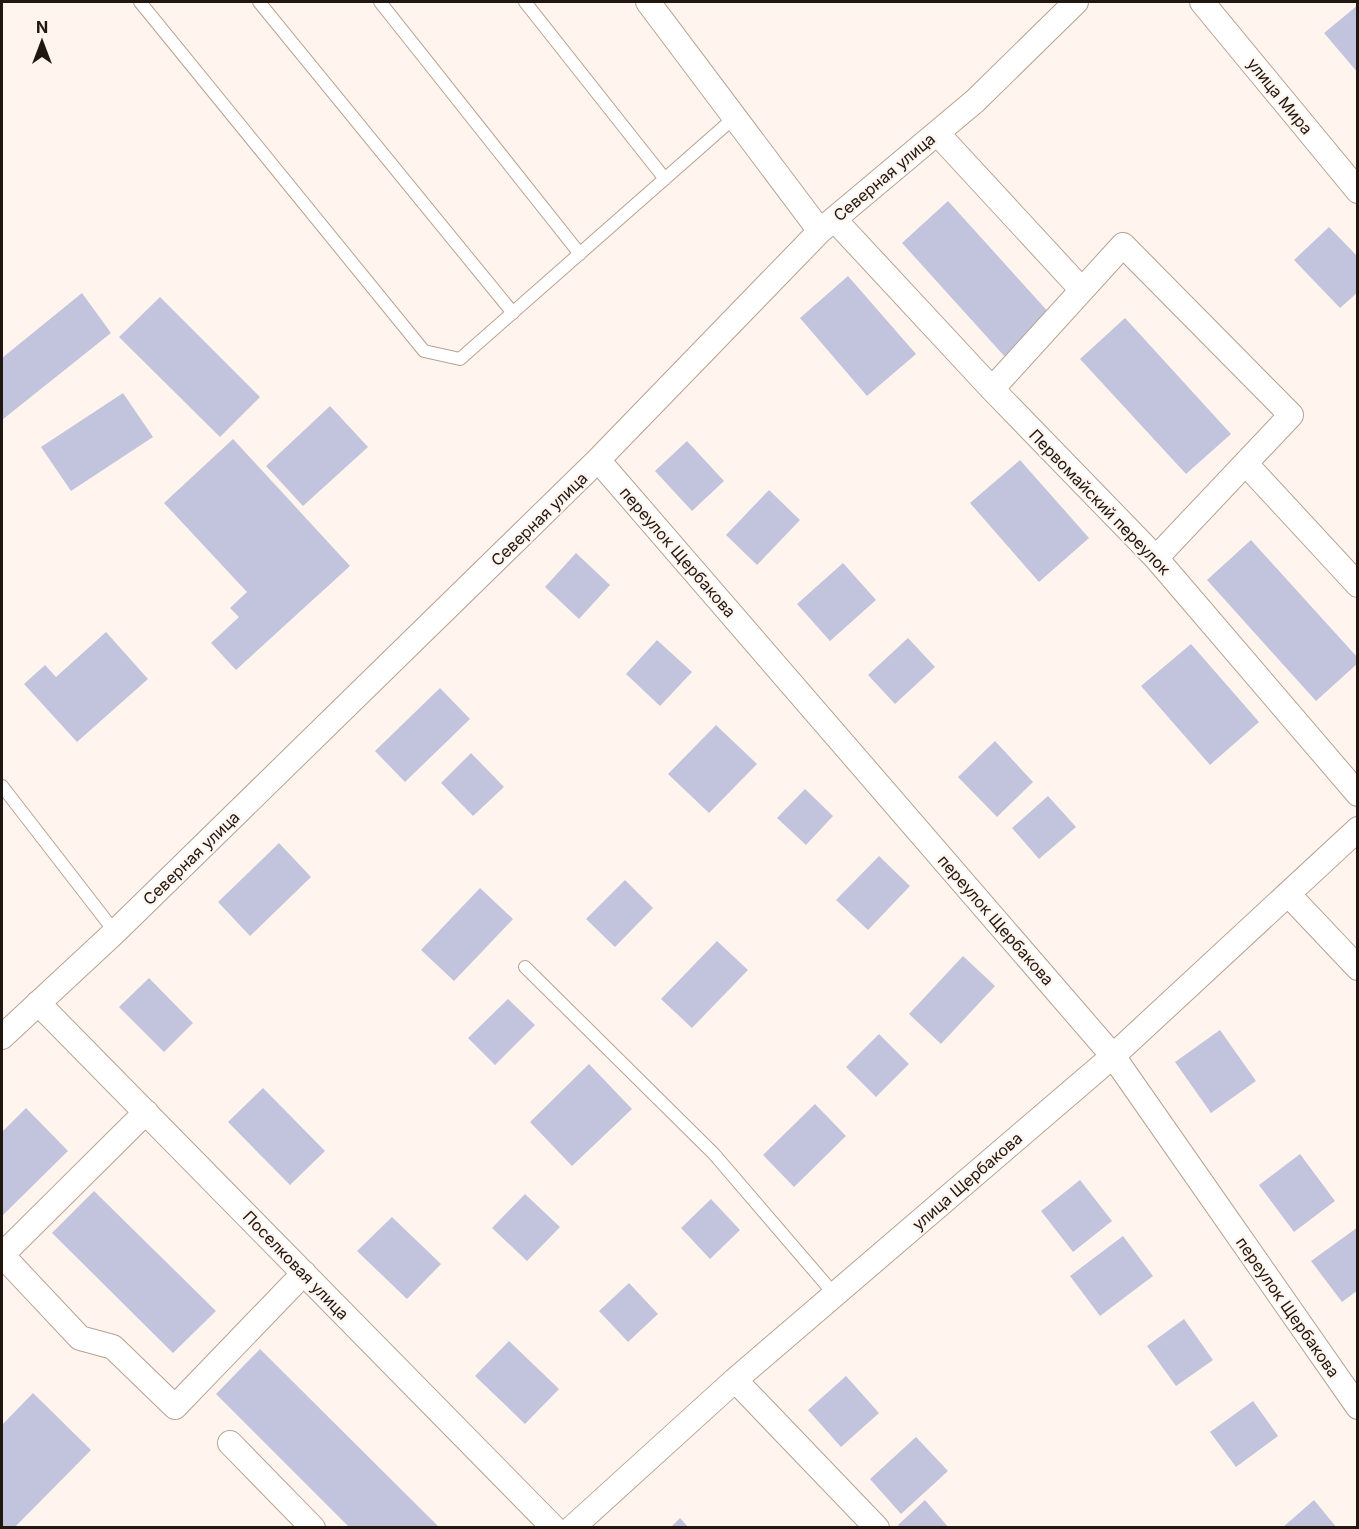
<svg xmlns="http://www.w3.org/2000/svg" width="1359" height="1529" viewBox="0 0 1359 1529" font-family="Inter,sans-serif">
	<rect width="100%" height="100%" fill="#fff5ee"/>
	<path fill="#c2c4dd" d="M1358,5v68l-34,-40z
		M948,201l104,115 -46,42 -104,-115z
		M1329,227l29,30v35l-18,16 -46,-48z
		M848,276l68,78 -49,42 -67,-78z
		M82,293l29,40 -109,87v-62z
		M160,297l100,100 -40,40 -101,-100z
		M1125,318l106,116 -45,40 -106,-115z
		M123,393l30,44 -82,54 -30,-44z
		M330,406l38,41 -65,59 -37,-40z
		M233,439l117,127 -114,104 -25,-27 28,-26 -9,-9 17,-16 -83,-89z
		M687,441l37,40 -32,30 -37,-40z
		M1020,460l69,78 -50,44 -69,-79z
		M769,490l31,30 -43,45 -31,-30z
		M1251,540l107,118v5l-42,38 -109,-121z
		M576,553l34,32 -31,34 -34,-32z
		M843,563l33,37 -46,41 -33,-37z
		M106,632l42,47 -71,63 -53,-58 21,-19 11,12z
		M908,638l27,29 -40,37 -27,-29z
		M657,640l35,32 -32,34 -34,-32z
		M1191,644l68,78 -49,43 -69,-79z
		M440,688l30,31 -65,63 -30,-31z
		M716,725l41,39 -48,49 -41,-39z
		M995,741l38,41 -36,35 -39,-40z
		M471,753l33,34 -31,29 -32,-33z
		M805,789l28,27 -27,29 -29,-27z
		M1048,796l28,31 -37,32 -27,-31z
		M279,843l32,34 -61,59 -32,-34z
		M879,856l31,30 -42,44 -32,-30z
		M625,880l28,28 -38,39 -29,-28z
		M480,888l33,31 -59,62 -33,-31z
		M717,941l31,29 -56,58 -31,-29z
		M963,956l32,30 -54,58 -32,-30z
		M149,978l44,45 -29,29 -45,-45z
		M508,999l27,26 -40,40 -27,-27z
		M1220,1030l36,51 -45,32 -36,-51z
		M879,1034l30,30 -33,33 -30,-30z
		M589,1064l43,45 -60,57 -42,-44z
		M263,1088l62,63 -35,34 -62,-63z
		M815,1104l31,32 -52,51 -31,-32z
		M26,1108l42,43 -66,65v-84z
		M1300,1154l35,47 -41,31 -35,-47z
		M1080,1180l32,41 -39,31 -32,-41z
		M94,1191l122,120 -43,42 -121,-120z
		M525,1194l35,33 -33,34 -35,-33z
		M711,1199l29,31 -30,29 -29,-31z
		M392,1217l49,47 -34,35 -50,-48z
		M1358,1227v63l-16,12 -31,-41z
		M1123,1236l30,40 -53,40 -30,-40z
		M629,1283l29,31 -30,28 -29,-31z
		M1184,1319l29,41 -37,26 -29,-40z
		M509,1341l50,48 -34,35 -50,-48z
		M260,1349l180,179h-90l-134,-134z
		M846,1376l33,37 -38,34 -33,-37z
		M33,1393l58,57 -77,78h-12v-103z
		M1253,1401l25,35 -42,31 -26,-35z
		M916,1437l32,34 -47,43 -31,-35z
		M925,1500l24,28h-48l-3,-3z
		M1314,1500l23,28h-55z
		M680,1518l9,10h-19z"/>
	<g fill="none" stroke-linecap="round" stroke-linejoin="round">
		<defs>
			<path id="service" d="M140,2l284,349 36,8 275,-242
				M259,2l254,311
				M380,2l200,252
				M525,2l140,177
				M2,786l113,146
				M525,967l189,187 121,141"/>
			<path id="minor" d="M648,2l172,229
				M1202,2l156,189
				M937,133l145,157
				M834,219l158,170 164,169 202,236
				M992,389l131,-144 168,170 -135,143
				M598,460l515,596 245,351
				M1246,464l112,121
				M1288,894l70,74
				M38,1003l516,525
				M2,1037l113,-105 483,-472 222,-229 155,-130 101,-99
				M2,1255l78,83 33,9 62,60 129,-134
				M2,1255l144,-143
				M735,1380l142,148
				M230,1443l83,85
				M572,1528l163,-148 378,-324 245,-227"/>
		</defs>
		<use href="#service" stroke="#b8a191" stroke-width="14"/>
		<use href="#minor" stroke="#b8a191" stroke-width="26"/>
		<use href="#service" stroke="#fff" stroke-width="12"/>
		<use href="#minor" stroke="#fff" stroke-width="24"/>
	</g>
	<g text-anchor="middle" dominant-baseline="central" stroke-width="4.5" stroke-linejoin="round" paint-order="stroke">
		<g font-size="16" fill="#201711" stroke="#fff5ee">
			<text transform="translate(1280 96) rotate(51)">улица Мира</text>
			<text transform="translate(884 177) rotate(-40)">Северная улица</text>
			<text transform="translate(1100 502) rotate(46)">Первомайский переулок</text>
			<text transform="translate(539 519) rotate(-44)">Северная улица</text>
			<text transform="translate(678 552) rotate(49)">переулок Щербакова</text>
			<text transform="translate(191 858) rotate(-44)">Северная улица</text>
			<text transform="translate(996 920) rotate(49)">переулок Щербакова</text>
			<text transform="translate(967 1181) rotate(-41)">улица Щербакова</text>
			<text transform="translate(296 1265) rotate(46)">Поселковая улица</text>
			<text transform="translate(1288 1307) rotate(55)">переулок Щербакова</text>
		</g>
	</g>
	<rect width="1359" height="1529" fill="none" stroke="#201711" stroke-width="6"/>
	<g transform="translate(42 42)" stroke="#fff5ee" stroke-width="4.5" paint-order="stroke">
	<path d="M0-4.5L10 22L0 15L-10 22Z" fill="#201711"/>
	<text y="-9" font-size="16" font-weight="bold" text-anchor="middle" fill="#201711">N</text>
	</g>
</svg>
